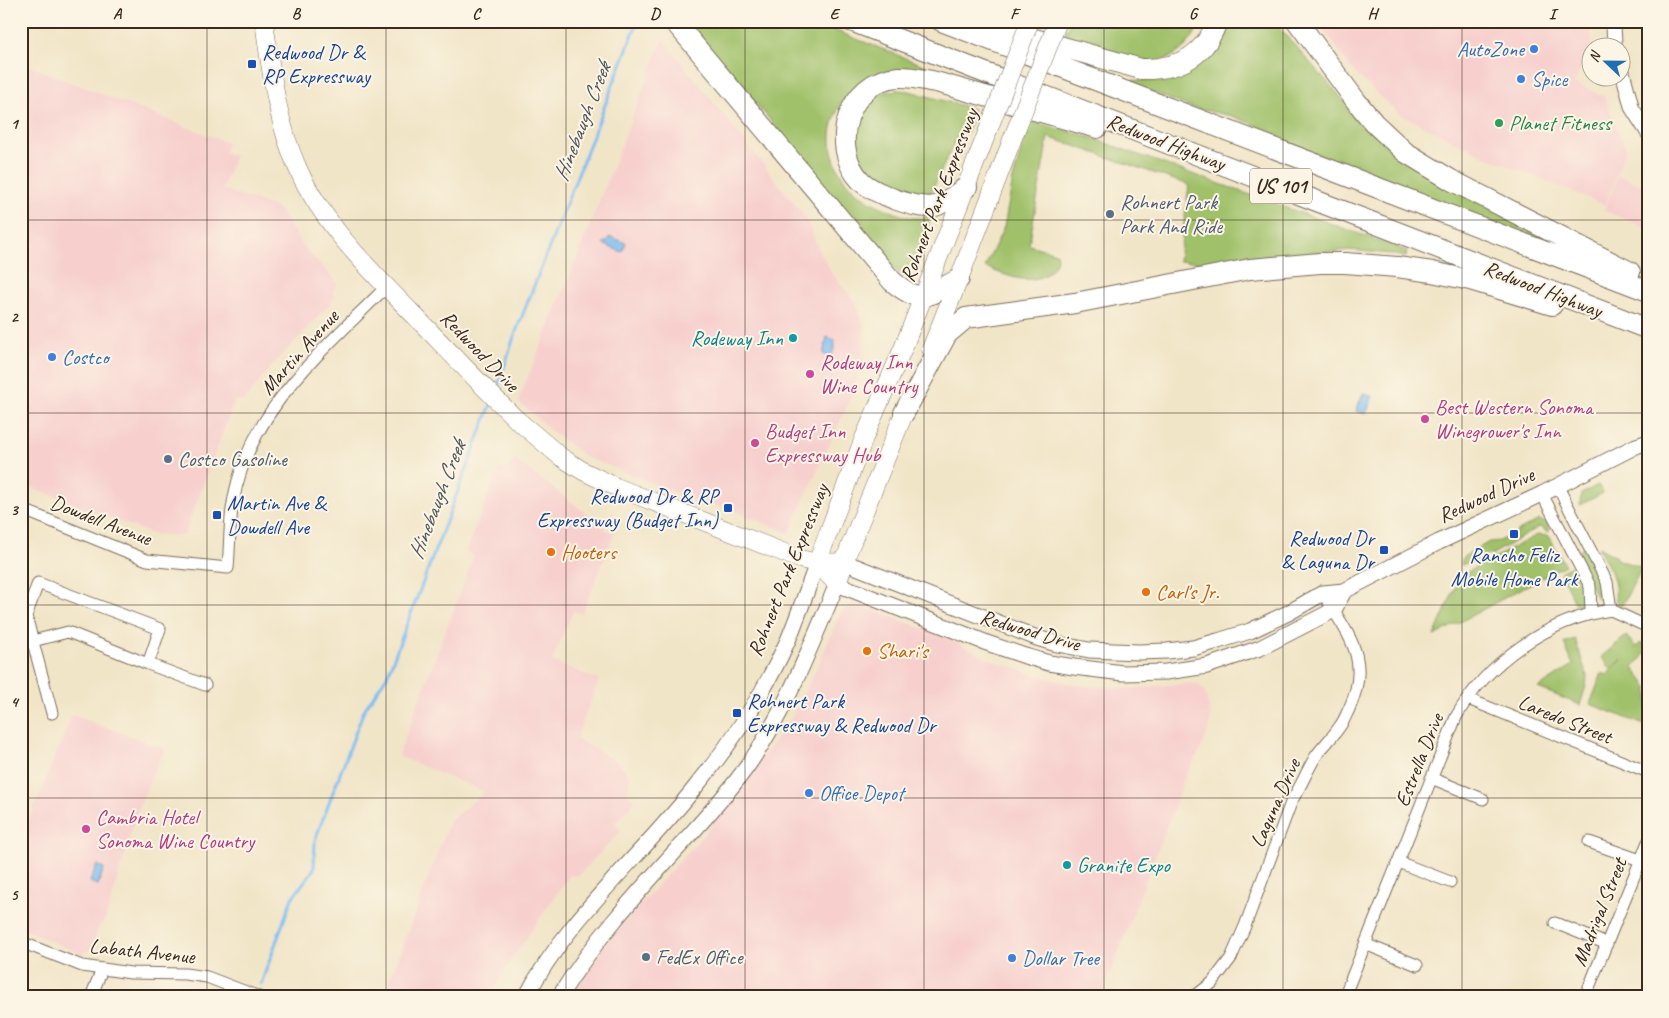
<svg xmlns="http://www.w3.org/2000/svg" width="1669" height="1018" viewBox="0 0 1669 1018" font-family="Caveat,sans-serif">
	<rect width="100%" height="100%" fill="#fcf5e5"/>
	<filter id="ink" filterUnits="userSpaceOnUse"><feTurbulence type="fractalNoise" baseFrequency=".02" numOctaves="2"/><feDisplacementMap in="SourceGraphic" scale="10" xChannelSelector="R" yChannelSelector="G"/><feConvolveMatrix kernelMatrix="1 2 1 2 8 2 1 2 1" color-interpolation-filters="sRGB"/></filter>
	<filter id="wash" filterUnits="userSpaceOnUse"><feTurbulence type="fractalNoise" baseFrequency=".0096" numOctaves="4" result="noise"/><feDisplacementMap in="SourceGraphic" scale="20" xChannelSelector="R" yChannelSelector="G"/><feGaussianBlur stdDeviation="1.12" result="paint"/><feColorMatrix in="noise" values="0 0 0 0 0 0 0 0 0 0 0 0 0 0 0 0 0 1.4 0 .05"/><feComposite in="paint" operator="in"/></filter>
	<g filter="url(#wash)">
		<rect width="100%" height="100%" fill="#f1e5c7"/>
		<path fill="#f7d0ce" d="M1317,21h273l2,22 -18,40 30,13 22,54 -21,55 -116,-47 -90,-44 -44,-41z
			M663,39l142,178 13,31 15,27 23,28 8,22 -2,35 -9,33 -64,140 -59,-24 -35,-9 -109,-43 -35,-26 -33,-30 57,-138z
			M21,63l207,80 -4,9 11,4 -13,33 56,19 25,38 35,38 -6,8 4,5 -65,70 -27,34 -9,-1 -51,136 -32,-2 -131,-51z
			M1618,175l30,13v40l-44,-17z
			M514,459l76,57 16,14 9,3 -33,80 -9,-2 -21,50 47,19 -23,59 42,23 12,15 -3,16 8,8 -20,22 6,8 -43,45 -8,-1 -59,85 -21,37h-107l67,-177 35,-28 -87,-36 76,-200 -8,-5 33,-83 8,2z
			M853,604h6l91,35 36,19 59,20 39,8 42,3 64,-6 8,1 7,8 6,25 -2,12 -8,20 -13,22 -87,226h-533l36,-50 26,-32 73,-79 32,-40 34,-48 19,-24 33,-65 19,-46 8,-8z
			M72,715l93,34 -14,28 -16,41 -29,100 -8,11 -7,21 -9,4 -61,-25v-89z"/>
		<path fill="#a0c16a" stroke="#6e7644" d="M685,21h126l150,59h-95c-34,20 -46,62 -24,96 8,14 27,26 42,32 15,7 29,12 44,9l1,7 -22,54 -11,-7 -157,-188z
			M1081,21h120c-8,21 -27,42 -52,41 -12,-1 -32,-10 -44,-14 -14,-3 -29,-3 -42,-10l6,-13 10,-2z
			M1221,21h52l82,92 217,140 -288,-112 -14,-10 -38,-15 -39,-8 -63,-24 2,-4c14,2 46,-1 56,-11 13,-14 22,-32 33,-48z
			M897,90l12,1 65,18 -7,24h-8l-31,66 -25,-4 -39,-19 -13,-31 7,-14 9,-28 15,-10z
			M1030,121l56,15 321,115 -1,6 -16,-3 -40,-4 -135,13 -36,-2 10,-76 -141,-48 -19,108 27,8c2,7 0,12 -6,18 -18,17 -45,4 -65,-4l19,-40 9,-48z
			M1598,485l5,8 -23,12 1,-11z
			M1539,520l7,3 4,7 -3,3 -3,-4 -5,-2 -46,27 -32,11 2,-8 26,-15 11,-1z
			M1537,535l11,1 17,29 -131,71 26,-60z
			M1598,547l19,10 -1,2 26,9 -21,39c-8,-6 -5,-13 -6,-22 -2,-13 -11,-26 -17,-38z
			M1583,548c9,16 17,29 20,47l-4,4 -3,-1 -19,-46z
			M1571,566l2,4 3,-2c5,12 18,32 1,39l-17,-35z
			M1626,636l10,11 5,-4 7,3v4l-15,18 15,19 -1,39 -57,-22 12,-31 6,2 2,-4 12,-11 -11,9 -10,-12z
			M1575,639l12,37 -1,10 -6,19 -42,-17 35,-23 -9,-22z"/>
		<path fill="#7ebef3" stroke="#5c7488" d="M609,237l17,6 -4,9 -19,-8 1,-2h3z
			M827,337l8,3 -1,9 -3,8 -8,-3z
			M1363,393l10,4 -7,17 -10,-3z
			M97,865l7,3 -6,17 -8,-3z"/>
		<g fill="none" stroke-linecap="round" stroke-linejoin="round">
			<path stroke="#7ebef3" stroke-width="3" d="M496,392l18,-55 124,-316
				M261,984l31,-86 22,-29 1,-29 49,-130 23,-34 105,-274"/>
		</g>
	</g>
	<g filter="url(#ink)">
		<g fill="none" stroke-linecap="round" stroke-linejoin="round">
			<defs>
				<path id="minor" d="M1557,485l50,97 4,28
					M1542,494l48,92 1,27
					M21,509l126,51 81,8c2,-22 1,-44 5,-65 15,-93 91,-153 153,-216
					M1611,610l37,17
					M21,644l47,-12 80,32
					M1468,699l180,73
					M52,713l-26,-97 12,-33 122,46 -12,35 57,21
					M1431,778l52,21
					M1589,842l51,18
					M1398,862l52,20
					M1555,923l52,21
					M21,942l61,24 49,7 54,1 22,3 52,20
					M1365,944l52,21
					M91,997l11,-28
					M1194,997l18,-14 19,-25 14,-32 47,-126c9,-13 15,-30 24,-44 7,-10 17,-19 24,-30 4,-5 6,-11 9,-17 23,-50 -1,-74 -26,-116
					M1344,997l112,-280c31,-55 92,-98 155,-107
					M1585,997l63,-155"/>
				<path id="tertiary" d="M1613,21l2,27
					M1622,70l10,38 16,25"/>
				<path id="secondary" d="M844,562l193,76 20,6 32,6 50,2 28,-1 26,-3 25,-7 32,-10 38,-18 35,-20 21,-2 95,-49 103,-48 94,-48 12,-4
					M526,997c43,-82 115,-140 171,-212 36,-44 69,-95 92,-147 10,-25 19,-50 28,-75
					M559,997c34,-55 77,-103 121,-151 23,-26 46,-50 66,-78 40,-56 64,-121 91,-184l150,59 38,13 24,7 25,4 49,6 43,-1 41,-6 53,-18 74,-38 10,-19"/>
				<path id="primary" d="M264,21c7,50 13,101 34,148 25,55 71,100 112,142 36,37 71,74 107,109l44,37 22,14 33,16 184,72 17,4 27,-1
					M931,349l28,-70 53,-139
					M817,563l20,21 12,-35 60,-148
					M817,563l47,-125 40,-92 83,-213"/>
				<path id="motorway" d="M674,21l218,260c31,26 35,14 67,-2
					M851,21l797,308
					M941,21l707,270
					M1297,21l59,80 18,22 31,29 46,28 179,92
					M977,23l164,46c36,1 64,-12 76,-48
					M967,187c-10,6 -21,16 -32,19 -13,3 -29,-3 -41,-7 -11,-5 -24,-9 -33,-18 -33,-35 -13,-101 37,-104 13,-1 26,3 38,5l161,46
					M904,413l43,-79 19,-16 109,-15 175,-34 70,-6h25l52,4 35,5 38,8 82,25"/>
			</defs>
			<use href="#minor" stroke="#7b6b59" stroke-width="13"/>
			<use href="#tertiary" stroke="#7b6b59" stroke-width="16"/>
			<use href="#secondary" stroke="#7b6b59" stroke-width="17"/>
			<use href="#primary" stroke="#7b6b59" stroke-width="19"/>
			<use href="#motorway" stroke="#7b6b59" stroke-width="22"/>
			<use href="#minor" stroke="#fff" stroke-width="11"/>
			<use href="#tertiary" stroke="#fff" stroke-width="14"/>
			<use href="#secondary" stroke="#fff" stroke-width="15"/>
			<use href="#primary" stroke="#fff" stroke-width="18"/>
			<use href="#motorway" stroke="#fff" stroke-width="20"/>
			<defs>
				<path id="primary-bridge" d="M987,133l43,-112
					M1012,140l46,-119"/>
			</defs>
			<use href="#primary-bridge" stroke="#7b6b59" stroke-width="19" stroke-linecap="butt"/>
			<use href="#primary-bridge" stroke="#fff" stroke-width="18"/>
		</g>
	</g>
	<path fill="none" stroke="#3b2a1e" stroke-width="1" stroke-opacity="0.55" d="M207,21v976M386,21v976M566,21v976M745,21v976M924,21v976M1104,21v976M1283,21v976M1462,21v976M21,220h1627M21,413h1627M21,605h1627M21,798h1627"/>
	<g fill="#3f7fe0" stroke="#fcf5e5" stroke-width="2">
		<circle cx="1534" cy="49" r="5"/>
		<circle cx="1521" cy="79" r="5"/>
		<circle cx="52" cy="357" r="5"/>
		<circle cx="809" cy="793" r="5"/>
		<circle cx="1012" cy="958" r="5"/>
	</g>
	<g fill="#1a4fb4" stroke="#fcf5e5" stroke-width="2">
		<rect x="247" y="59" width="10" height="10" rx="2.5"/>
		<rect x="723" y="503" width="10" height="10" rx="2.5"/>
		<rect x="212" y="510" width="10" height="10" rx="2.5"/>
		<rect x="1509" y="529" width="10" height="10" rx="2.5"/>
		<rect x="1379" y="545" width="10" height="10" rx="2.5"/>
		<rect x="732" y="708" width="10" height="10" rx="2.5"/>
	</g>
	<circle fill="#2e9e5b" stroke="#fcf5e5" stroke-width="2" cx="1499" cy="123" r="5"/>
	<g fill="#5c6f8a" stroke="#fcf5e5" stroke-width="2">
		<circle cx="1110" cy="214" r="5"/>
		<circle cx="168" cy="459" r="5"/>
		<circle cx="646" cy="957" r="5"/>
	</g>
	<g fill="#0f9aa8" stroke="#fcf5e5" stroke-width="2">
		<circle cx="793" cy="338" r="5"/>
		<circle cx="1067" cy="865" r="5"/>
	</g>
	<g fill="#d1479c" stroke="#fcf5e5" stroke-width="2">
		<circle cx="810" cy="374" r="5"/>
		<circle cx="1425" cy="419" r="5"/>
		<circle cx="755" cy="443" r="5"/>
		<circle cx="86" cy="829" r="5"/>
	</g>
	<g fill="#e8710a" stroke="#fcf5e5" stroke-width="2">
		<circle cx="551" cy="552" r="5"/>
		<circle cx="1146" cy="592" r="5"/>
		<circle cx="867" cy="651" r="5"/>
	</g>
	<g text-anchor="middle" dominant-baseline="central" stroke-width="4" stroke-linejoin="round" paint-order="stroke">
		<rect fill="#fcf5e5" stroke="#75675a" stroke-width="1" x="1250" y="168.5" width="62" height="35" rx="4"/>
		<g font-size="20" font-weight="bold" fill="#3b2a1e">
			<text x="1281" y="186">US 101</text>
		</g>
		<g font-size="21" fill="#366cbe" stroke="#fcf5e5" text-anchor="start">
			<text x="1524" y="49" text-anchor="end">AutoZone</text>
			<text x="1531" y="79">Spice</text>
			<text x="62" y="357">Costco</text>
			<text x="819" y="793">Office Depot</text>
			<text x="1022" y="958">Dollar Tree</text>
		</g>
		<g font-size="21" fill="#164399" stroke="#fcf5e5" text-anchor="start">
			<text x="262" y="52">Redwood Dr &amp;<tspan x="262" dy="24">RP Expressway</tspan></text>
			<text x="718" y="496" text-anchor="end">Redwood Dr &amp; RP<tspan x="718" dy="24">Expressway (Budget Inn)</tspan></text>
			<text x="227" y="503">Martin Ave &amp;<tspan x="227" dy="24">Dowdell Ave</tspan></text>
			<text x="1374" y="538" text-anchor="end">Redwood Dr<tspan x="1374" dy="24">&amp; Laguna Dr</tspan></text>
			<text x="1514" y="555" text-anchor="middle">Rancho Feliz<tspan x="1514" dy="24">Mobile Home Park</tspan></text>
			<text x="747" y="701">Rohnert Park<tspan x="747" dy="24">Expressway &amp; Redwood Dr</tspan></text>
		</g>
		<g font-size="21" fill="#27864d" stroke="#fcf5e5" text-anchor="start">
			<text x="1509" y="123">Planet Fitness</text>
		</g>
		<g font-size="21" fill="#3b2a1e" stroke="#fcf5e5">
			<text transform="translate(1166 142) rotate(21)">Redwood Highway</text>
			<text transform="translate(939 195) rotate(-69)">Rohnert Park Expressway</text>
			<text transform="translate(1543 289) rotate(21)">Redwood Highway</text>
			<text transform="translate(480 351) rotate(46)">Redwood Drive</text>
			<text transform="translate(299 352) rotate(-48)">Martin Avenue</text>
			<text transform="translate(1486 495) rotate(-25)">Redwood Drive</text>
			<text transform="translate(101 520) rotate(21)">Dowdell Avenue</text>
			<text transform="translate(788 570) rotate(-68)">Rohnert Park Expressway</text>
			<text transform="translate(1030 630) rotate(16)">Redwood Drive</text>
			<text transform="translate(1565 719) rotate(22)">Laredo Street</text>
			<text transform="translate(1419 760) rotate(-68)">Estrella Drive</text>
			<text transform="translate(1275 803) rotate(-66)">Laguna Drive</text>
			<text transform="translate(1599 912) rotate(-68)">Madrigal Street</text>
			<text transform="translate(142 951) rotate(6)">Labath Avenue</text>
		</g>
		<g font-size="21" fill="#4e5e75" stroke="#fcf5e5" text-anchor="start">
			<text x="1120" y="202">Rohnert Park<tspan x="1120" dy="24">Park And Ride</tspan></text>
			<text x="178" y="459">Costco Gasoline</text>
			<text x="656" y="957">FedEx Office</text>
		</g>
		<g font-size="21" fill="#0d838f" stroke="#fcf5e5" text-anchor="end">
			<text x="783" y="338">Rodeway Inn</text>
			<text x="1077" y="865" text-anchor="start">Granite Expo</text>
		</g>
		<g font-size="21" fill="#b23c85" stroke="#fcf5e5" text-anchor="start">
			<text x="820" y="362">Rodeway Inn<tspan x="820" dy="24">Wine Country</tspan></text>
			<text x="1435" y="407">Best Western Sonoma<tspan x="1435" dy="24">Winegrower's Inn</tspan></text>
			<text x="765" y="431">Budget Inn<tspan x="765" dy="24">Expressway Hub</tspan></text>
			<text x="96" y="817">Cambria Hotel<tspan x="96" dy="24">Sonoma Wine Country</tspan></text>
		</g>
		<g font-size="21" fill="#c56008" stroke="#fcf5e5" text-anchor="start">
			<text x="561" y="552">Hooters</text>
			<text x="1156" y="592">Carl's Jr.</text>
			<text x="877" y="651">Shari's</text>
		</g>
		<g font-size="22" font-style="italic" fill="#4f565e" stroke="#fcf5e5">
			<text transform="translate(582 122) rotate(-69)">Hinebaugh Creek</text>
			<text transform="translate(437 500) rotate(-69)">Hinebaugh Creek</text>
		</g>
	</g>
	<rect width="1669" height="1018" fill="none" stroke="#fcf5e5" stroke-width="55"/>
	<g transform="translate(1606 62) rotate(292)"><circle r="24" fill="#fcf5e5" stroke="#afa495"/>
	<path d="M0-4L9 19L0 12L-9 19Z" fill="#1f6fb2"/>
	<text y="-8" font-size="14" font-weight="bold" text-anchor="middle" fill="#3b2a1e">N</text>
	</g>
	<rect x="28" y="28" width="1614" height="962" fill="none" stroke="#3b2a1e" stroke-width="2"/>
	<g font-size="16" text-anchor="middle" font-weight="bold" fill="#3b2a1e">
		<text x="117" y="19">A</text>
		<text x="296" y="19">B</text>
		<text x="476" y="19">C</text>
		<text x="655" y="19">D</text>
		<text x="834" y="19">E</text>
		<text x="1014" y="19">F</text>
		<text x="1193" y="19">G</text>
		<text x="1372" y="19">H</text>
		<text x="1552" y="19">I</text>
		<text x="14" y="129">1</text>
		<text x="14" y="322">2</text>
		<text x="14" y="515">3</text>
		<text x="14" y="707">4</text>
		<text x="14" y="900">5</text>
	</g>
</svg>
